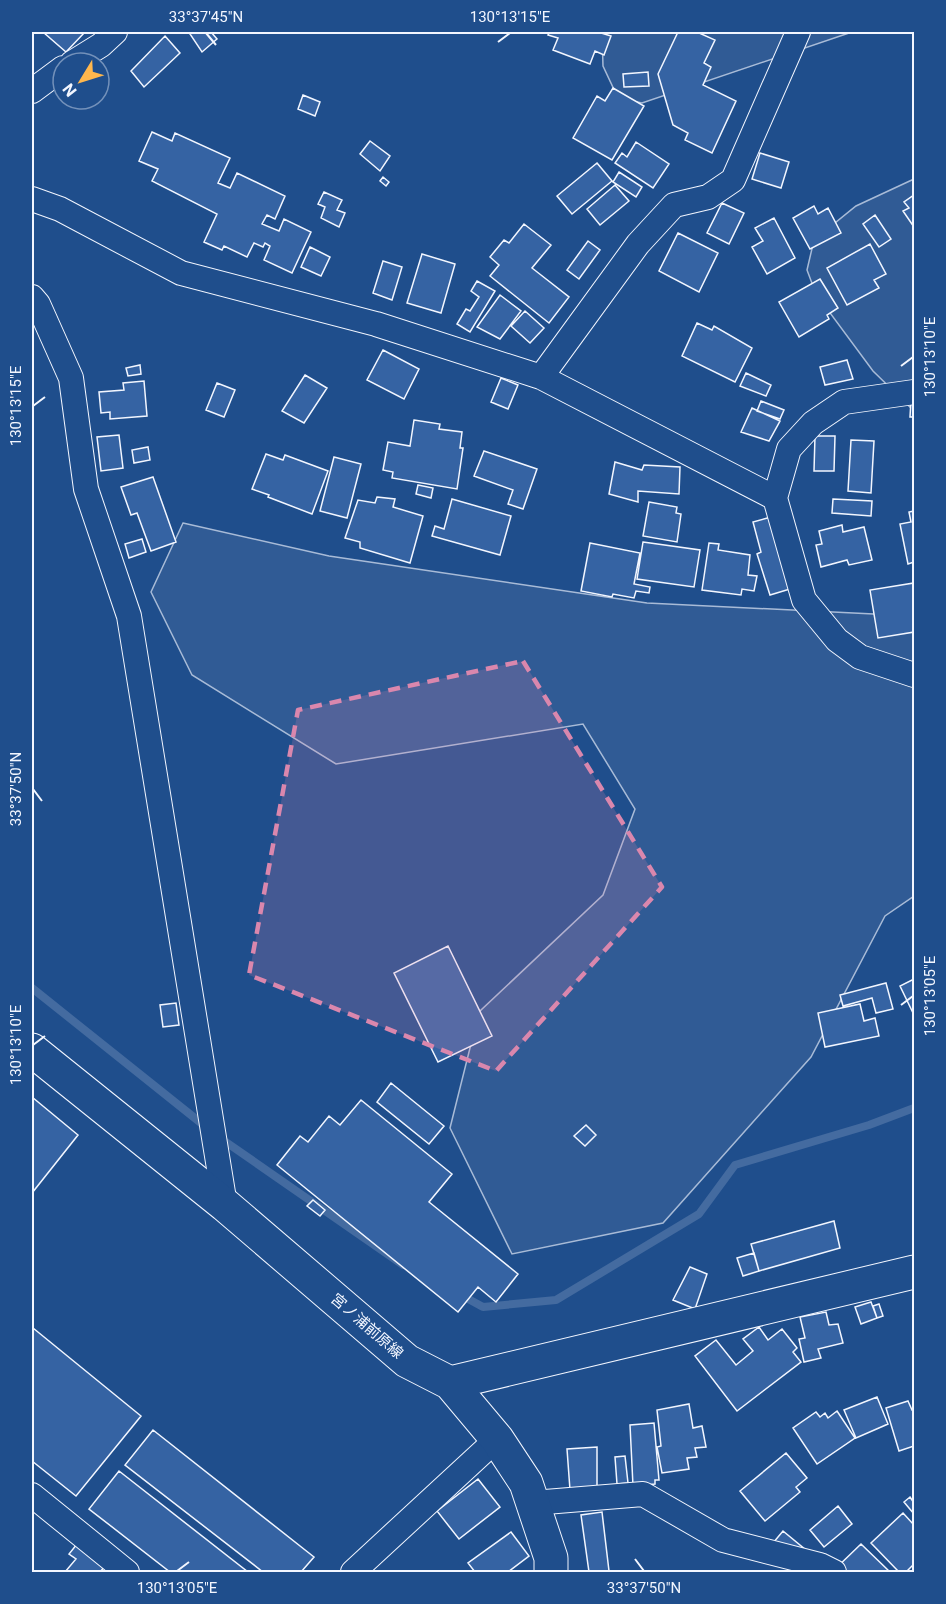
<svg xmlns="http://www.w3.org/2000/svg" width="946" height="1604" viewBox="0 0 946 1604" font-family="Roboto,'Noto Sans JP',sans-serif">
	<rect width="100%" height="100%" fill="#1f4e8c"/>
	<path fill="#305b95" stroke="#a8bbd7" stroke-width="1.5" d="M602,32h250l-210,71 -24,-5 -15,-32z
		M914,179v232l-41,-40 -57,-77 -9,-24 7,-30 42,-34z
		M183,523l146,33 318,47 267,13v280l-29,20 -74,141 -148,166 -151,31 -62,-126 29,-116 124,-117 32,-86 -52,-85 -247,40 -144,-89 -41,-83z"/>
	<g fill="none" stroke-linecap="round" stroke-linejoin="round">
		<path stroke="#446ba0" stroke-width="8" d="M32,988l174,139
			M220,1138l183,127
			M461,1295l22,12 73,-7 143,-86 36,-49 134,-40 45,-17"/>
	</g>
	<path fill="#3563a3" stroke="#f2f6ff" stroke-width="1.5" d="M43,32h42l-19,20z
		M193,32h18l6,7 -15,13 -12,-18z
		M549,32h49l13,4 -7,19 -9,-4 -5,13 -37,-14 5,-12 -10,-3z
		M678,32h19l18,8 -11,23 7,4 -8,18 33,16 -24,52 -27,-13 3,-7 -15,-8 -15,-51z
		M165,36l15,17 -36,34 -13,-16z
		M648,72l1,14 -25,1 -1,-13z
		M613,88l31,18 -32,54 -39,-22 24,-42 8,5z
		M303,95l17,7 -5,14 -17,-7z
		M152,132l20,9 3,-8 55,25 -12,25 12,5 7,-15 48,23 -10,23 -8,-4 -5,9 17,7 5,-12 27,13 -19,41 -28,-13 6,-14 -5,-3 -2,4 -9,-4 -7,14 -23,-11 -2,4 -18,-8 13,-28 -65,-33 6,-12 -19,-8z
		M370,141l20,15 -10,15 -20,-17z
		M636,142l33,22 -16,24 -38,-25 7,-10 5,4z
		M760,153l29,9 -8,26 -29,-9z
		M597,163l15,18 -40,33 -15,-18z
		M619,172l23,15 -6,10 -23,-15z
		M383,177l6,5 -3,4 -6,-5z
		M615,185l14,16 -29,24 -13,-16z
		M324,192l18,8 -5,10 8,3 -6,14 -18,-9 4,-11 -7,-3z
		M914,195v32l-11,-16 6,-3 -5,-6z
		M722,203l22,10 -15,31 -22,-11z
		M814,206l4,8 10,-6 13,25 -31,16 -17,-31z
		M875,215l16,24 -12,8 -16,-23z
		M774,218l21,40 -28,16 -15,-27 11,-6 -8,-13z
		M524,224l27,21 -19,23 37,29 -20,26 -59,-47 9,-11 -9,-8 14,-17 5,3z
		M678,233l40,20 -19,39 -40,-21z
		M588,241l12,9 -21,29 -12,-9z
		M870,244l16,30 -12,6 5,8 -32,17 -20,-37z
		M310,247l20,10 -9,19 -20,-9z
		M422,254l33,10 -14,49 -34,-10z
		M383,261l19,6 -10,33 -19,-7z
		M820,279l18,29 -11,7 2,4 -30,18 -20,-35z
		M477,281l18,10 -25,41 -13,-8 9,-15 4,2 9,-14 -8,-6z
		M500,295l21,16 -21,28 -23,-12z
		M525,311l19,17 -14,15 -19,-17z
		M697,323l15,7 2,-4 38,22 -17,34 -53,-26z
		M383,350l36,19 -15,30 -37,-19z
		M847,360l6,19 -28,6 -5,-18z
		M140,365l1,9 -13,2 -2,-8z
		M746,373l25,12 -5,11 -26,-10z
		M305,375l22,13 -23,35 -22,-12z
		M501,378l17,7 -10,24 -17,-7z
		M144,381l3,35 -37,3v-7l-9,1 -2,-21 25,-2 -1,-7z
		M217,383l18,7 -11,27 -18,-7z
		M911,400h3v17h-4z
		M761,401l23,9 -4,9 -23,-8z
		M752,408l28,13 -11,20 -28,-9z
		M414,420l26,4 -1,5 23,3 -2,16h3l-6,41 -65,-11 1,-6 -10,-2 5,-28 22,4z
		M119,435l4,33 -22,3 -4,-34z
		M815,436h20l-1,35h-20z
		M851,440l23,1 -3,52 -23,-2z
		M148,447l2,13 -16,3 -2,-13z
		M484,451l53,18 -14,40 -15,-5 5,-14 -39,-14z
		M266,454l17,6 2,-5 43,16 -16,43 -44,-17 1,-2 -17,-6z
		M334,457l27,7 -14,54 -27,-7z
		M615,462l27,8 2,-5 36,2 -1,27 -41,-3v11l-29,-8z
		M153,477l23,65 -25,9 -14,-38 -6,2 -10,-28z
		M418,485l15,3 -2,10 -15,-4z
		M377,497l18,2 -2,8 30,9 -13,47 -50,-15v-6l-15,-4 13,-38 17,3z
		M452,499l59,17 -11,39 -68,-19 3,-10 9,3z
		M833,499l39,2 -1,15 -39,-3z
		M649,502l28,5 -1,6 5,1 -4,28 -34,-6z
		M914,511v51l-6,2 -8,-40 11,-2 -2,-10z
		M771,517l19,72 -20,6 -13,-41 4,-2 -8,-30z
		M842,525l1,7 21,-5 8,33 -23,5 -2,-5 -26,7 -5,-22 6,-1 -3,-13z
		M142,539l4,13 -17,6 -4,-14z
		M643,542l57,8 -6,37 -57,-8z
		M590,543l50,10 -6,31 16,3 -1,6 -13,-2 -2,7 -21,-4 -1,3 -31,-6z
		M709,543l10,1 -1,6 32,5 -2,20 9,1 -3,15 -12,-2 -1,6 -39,-5z
		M914,583v49l-36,6 -8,-48z
		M448,946l44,90 -54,26 -44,-89z
		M914,979v36l-14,-29z
		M886,983l7,26 -17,4 -4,-15 -29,8 -3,-11z
		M176,1003l3,22 -16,2 -3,-22z
		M860,1004l4,17 11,-3 4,18 -54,11 -7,-34z
		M391,1083l53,43 -15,18 -52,-42z
		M32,1097l46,38 -46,58z
		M361,1100l91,74 -23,28 89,72 -22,28 -18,-15 -20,25 -181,-147 23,-29 8,6 21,-26 11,9z
		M586,1125l10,10 -11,11 -11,-10z
		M313,1200l12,10 -5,6 -13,-10z
		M834,1221l6,27 -81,23 -8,-27z
		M754,1253l5,18 -16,5 -6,-18z
		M690,1267l17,7 -12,35 -22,-9z
		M871,1302l6,16 -16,6 -6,-17z
		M879,1304l4,12 -6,2 -4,-12z
		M826,1312l3,13 9,-1 5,19 -25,6 3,9 -17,4 -5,-23 6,-1 -5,-21z
		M759,1327l9,13 14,-11 15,19 -4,4 8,10 -64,49 -42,-55 21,-16 20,25 17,-14 -10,-12z
		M33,1328l108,88 -65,80 -44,-35z
		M877,1397l11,27 -32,14 -12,-28z
		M908,1401l4,9 2,-1v37l-15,5 -13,-43z
		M689,1404l4,24 9,-2 4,21 -11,1 2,9 -10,1 2,11 -27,4 -5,-26 4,-1 -4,-36z
		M837,1411l18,27 -38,26 -24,-36 23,-16 4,5 5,-4 3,5z
		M654,1423l5,57h-4v4l-22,2 -3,-61z
		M153,1430l161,127 -13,15h-38l-138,-107z
		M597,1447v40l-27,3 -3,-41z
		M786,1453l21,25 -11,9 4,5 -35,29 -25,-30z
		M625,1456l3,27 -11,1 -2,-27z
		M119,1471l129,101h-78l-81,-63z
		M478,1479l22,28 -41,32 -22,-28z
		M910,1497l4,6v11l-10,-12z
		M838,1506l14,18 -28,23 -14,-17z
		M602,1512l7,59 -20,1 -8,-57z
		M903,1513l11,12v39l-8,8h-7l-28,-29z
		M783,1531l29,24 -44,-6z
		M511,1532l18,24 -21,16h-33l-7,-9z
		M77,1544l28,22 -5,6h-35l11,-13 -7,-5z
		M861,1544l29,28h-58z"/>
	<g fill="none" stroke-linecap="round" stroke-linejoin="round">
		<defs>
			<path id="street" d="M72,63l29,-18 14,-13
				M32,91l31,-23
				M32,199l28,10 121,64 195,51 165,53 234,121
				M32,297l6,7 33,74 15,111 43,127 96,589
				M541,377l97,-133 36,-39 34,-8 25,-17 65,-148
				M914,392l-70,10 -31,21 -24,26 -14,49 29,102 33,40 23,17 54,18
				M32,1495l95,77
				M533,1503l110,-9 80,46 97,25 14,7
				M353,1572l144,-133"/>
			<path id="secondary" d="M32,1050l193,155 182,156 43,22 464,-111
				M450,1383l47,56 29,44 25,75v14"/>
		</defs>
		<use href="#street" stroke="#f2f6ff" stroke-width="26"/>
		<use href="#secondary" stroke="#f2f6ff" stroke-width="35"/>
		<use href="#street" stroke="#1f4e8c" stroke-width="24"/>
		<use href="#secondary" stroke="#1f4e8c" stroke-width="33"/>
	</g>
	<path fill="#da87ad" fill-opacity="0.2" stroke="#da87ad" stroke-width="4.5" stroke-dasharray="12 8" stroke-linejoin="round" d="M523,661l139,226 -166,184 -247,-96 49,-265z"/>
	<path fill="none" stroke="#f2f6ff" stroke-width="2" d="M206,33l10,12M498,42l12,-9M901,366l12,-9M33,406l12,-9M33,789l9,12M901,1005l12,-9M33,1045l12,-9M635,1559l9,12M177,1571l12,-9"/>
	<g text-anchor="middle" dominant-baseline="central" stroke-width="4.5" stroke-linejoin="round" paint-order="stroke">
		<g font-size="15" fill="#f2f6ff" stroke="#1f4e8c">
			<text transform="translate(367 1326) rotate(41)">宮ノ浦前原線</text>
		</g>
	</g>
	<rect width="946" height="1604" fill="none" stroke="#1f4e8c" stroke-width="66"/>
	<g transform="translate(81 81) rotate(232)"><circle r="28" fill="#1f4e8c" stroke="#7391ba" stroke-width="1.5"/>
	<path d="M0-4.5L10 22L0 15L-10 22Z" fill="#ffb74d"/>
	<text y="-9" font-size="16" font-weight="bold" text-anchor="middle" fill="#f2f6ff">N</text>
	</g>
	<rect x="33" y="33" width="880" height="1538" fill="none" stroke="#f2f6ff" stroke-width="2"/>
	<g font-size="15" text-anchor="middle" fill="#f2f6ff">
		<text x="206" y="22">33°37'45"N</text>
		<text x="510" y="22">130°13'15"E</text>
		<text transform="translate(930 357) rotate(-90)" y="5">130°13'10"E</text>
		<text transform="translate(16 406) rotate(-90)" y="5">130°13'15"E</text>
		<text transform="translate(16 789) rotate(-90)" y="5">33°37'50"N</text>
		<text transform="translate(930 996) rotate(-90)" y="5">130°13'05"E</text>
		<text transform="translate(16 1045) rotate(-90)" y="5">130°13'10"E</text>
		<text x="177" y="1593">130°13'05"E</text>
		<text x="644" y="1593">33°37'50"N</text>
	</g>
</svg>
